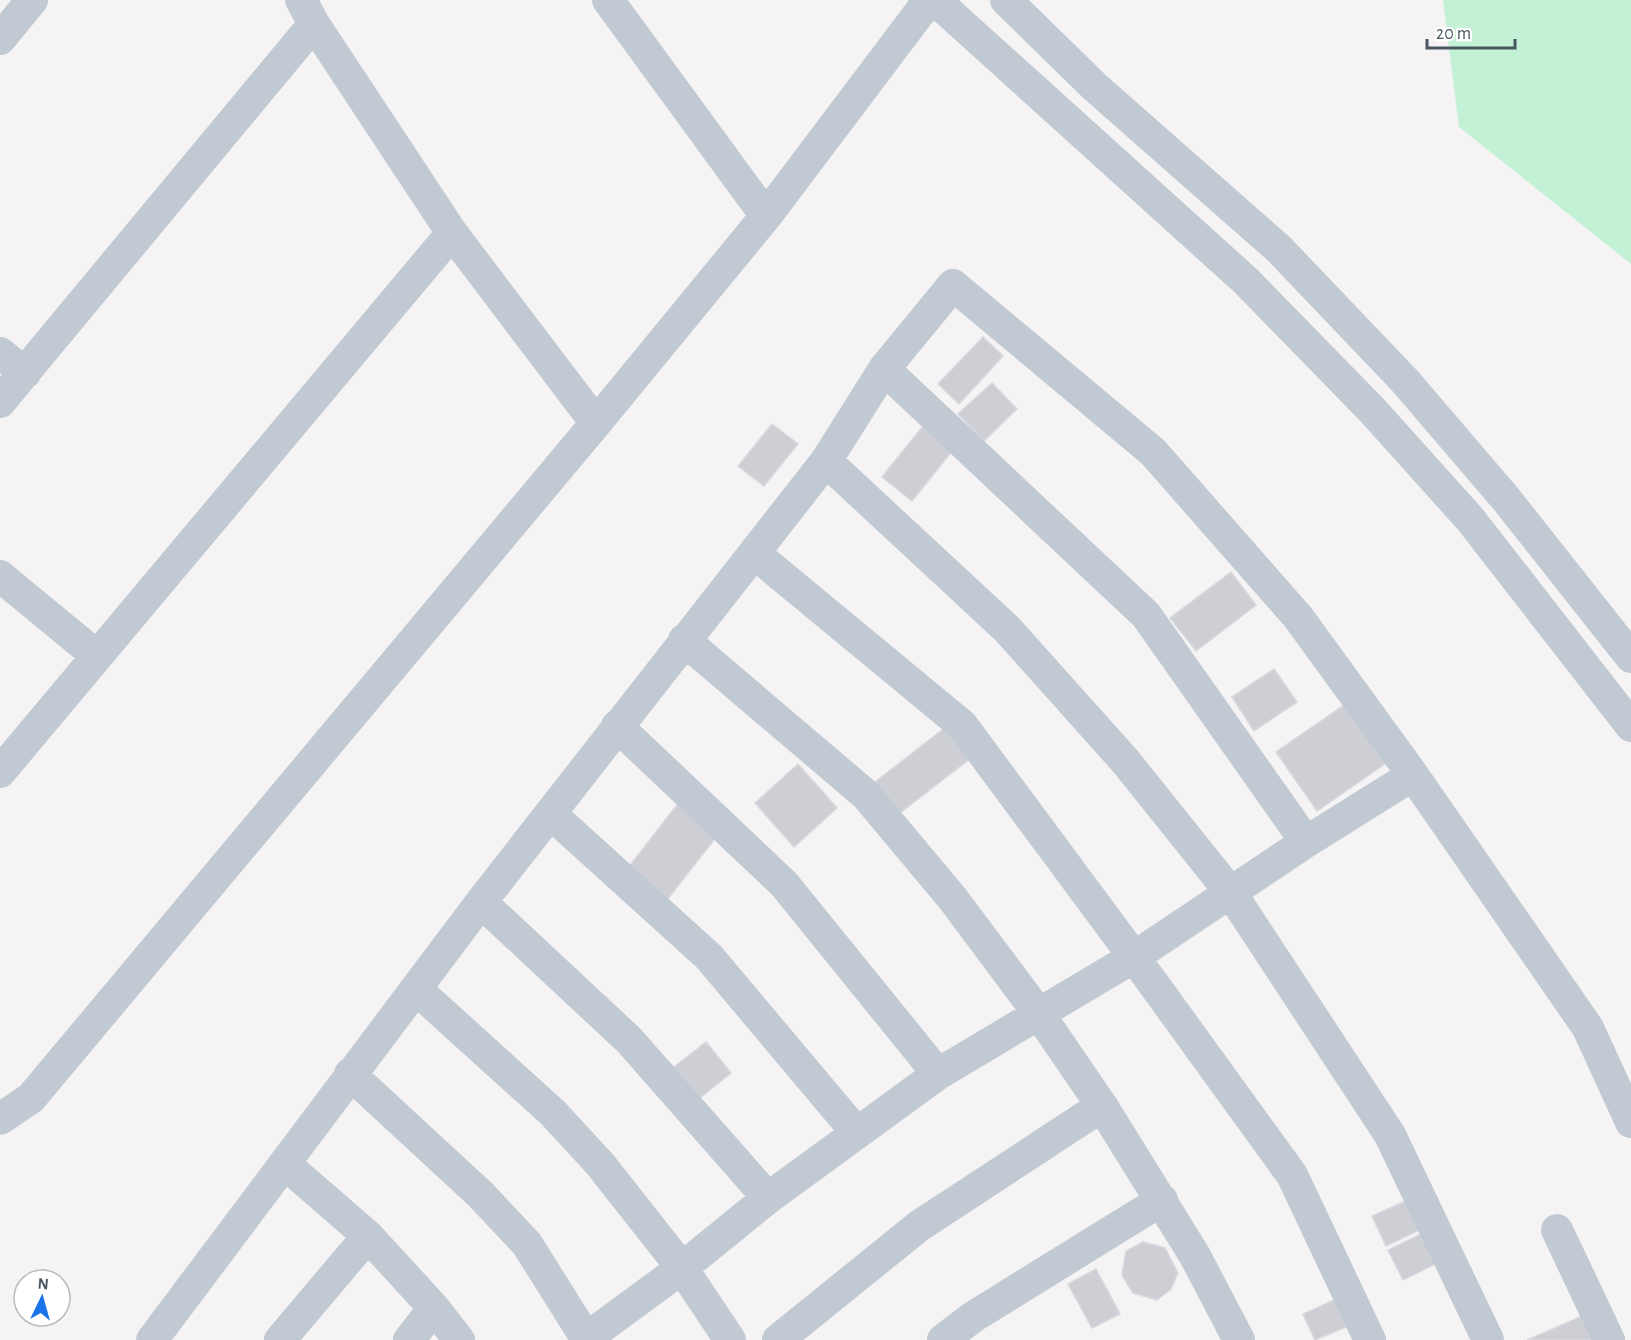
<svg xmlns="http://www.w3.org/2000/svg" width="1631" height="1340" viewBox="0 0 1631 1340" font-family="'Alegreya Sans',sans-serif">
	<rect width="100%" height="100%" fill="#f5f3f3"/>
	<path fill="#c3f1d5" d="M1443,0h188v264l-172,-137z"/>
	<path fill="#cdcfd5" stroke="#d7d9de" stroke-width="1.5" d="M983,337l20,19 -44,48 -21,-20z
		M992,383l25,26 -33,32 -26,-27z
		M772,424l26,20 -34,42 -26,-20z
		M923,426l30,24 -41,51 -30,-24z
		M1231,572l25,33 -60,46 -26,-33z
		M1274,669l23,33 -43,29 -22,-34z
		M1350,701l42,58 -75,52 -41,-59z
		M951,723l25,31 -76,59 -25,-31z
		M798,764l39,44 -43,39 -39,-44z
		M677,805l40,31 -50,64 -40,-31z
		M706,1042l25,31 -31,25 -26,-31z
		M1412,1198l14,29 -40,19 -14,-30z
		M1429,1230l15,30 -41,20 -15,-30z
		M1143,1242l22,6 13,25 -7,16 -14,11 -24,-7 -11,-18 4,-24z
		M1096,1269l24,45 -28,14 -24,-44z
		M1345,1295l13,27 -43,18 -12,-26z
		M1594,1311l10,29h-77z"/>
	<g fill="none" stroke-linecap="round" stroke-linejoin="round">
		<path stroke="#c1cad2" stroke-width="32" d="M301,0l13,24 138,209 144,190
			M608,0l158,216
			M935,0l311,281 126,129 98,109 161,207
			M1006,0l89,87 184,162 126,132 101,118 125,158
			M0,39l32,-39
			M0,353l25,20
			M884,369l262,246 160,227
			M0,402l314,-378
			M826,461l181,168 119,133 105,131 159,242 98,205
			M754,553l208,172 172,232 158,218 78,165
			M0,576l97,80
			M684,640l182,155 87,104 86,115 63,92 93,150 44,84
			M617,726l167,158 154,190
			M0,772l452,-539
			M551,814l158,143 148,176
			M481,902l148,138 139,158
			M416,989l137,124 47,51 82,104 48,72
			M350,1074l130,120 47,50 59,94
			M0,1119l31,-21 565,-675 170,-207 163,-216
			M285,1164l83,72 66,72 25,32
			M1557,1230l52,110
			M152,1340l329,-438 345,-441 58,-92 69,-84 200,167 145,165 115,158 175,253 43,94
			M280,1340l88,-104
			M409,1340l25,-32
			M584,1340l98,-72 86,-70 170,-124 196,-117 172,-115 107,-67
			M778,1340l141,-114 183,-120
			M943,1340l30,-23 189,-117"/>
	</g>
	<g transform="translate(42 1298) rotate(5)"><circle r="28" fill="#ffffff" stroke="#b7bbc0" stroke-width="1.5"/>
	<path d="M0-4.5L10 22L0 15L-10 22Z" fill="#1a73e8"/>
	<text y="-9" font-size="16" font-weight="bold" text-anchor="middle" fill="#4a5661">N</text>
	</g>
	<path d="M1427 39v9h88v-9" fill="none" stroke="#4a5661" stroke-width="3"/>
	<text x="1436" y="39" font-size="18" fill="#4a5661" stroke="#ffffff" stroke-width="4.5" paint-order="stroke">20 m</text>
</svg>
